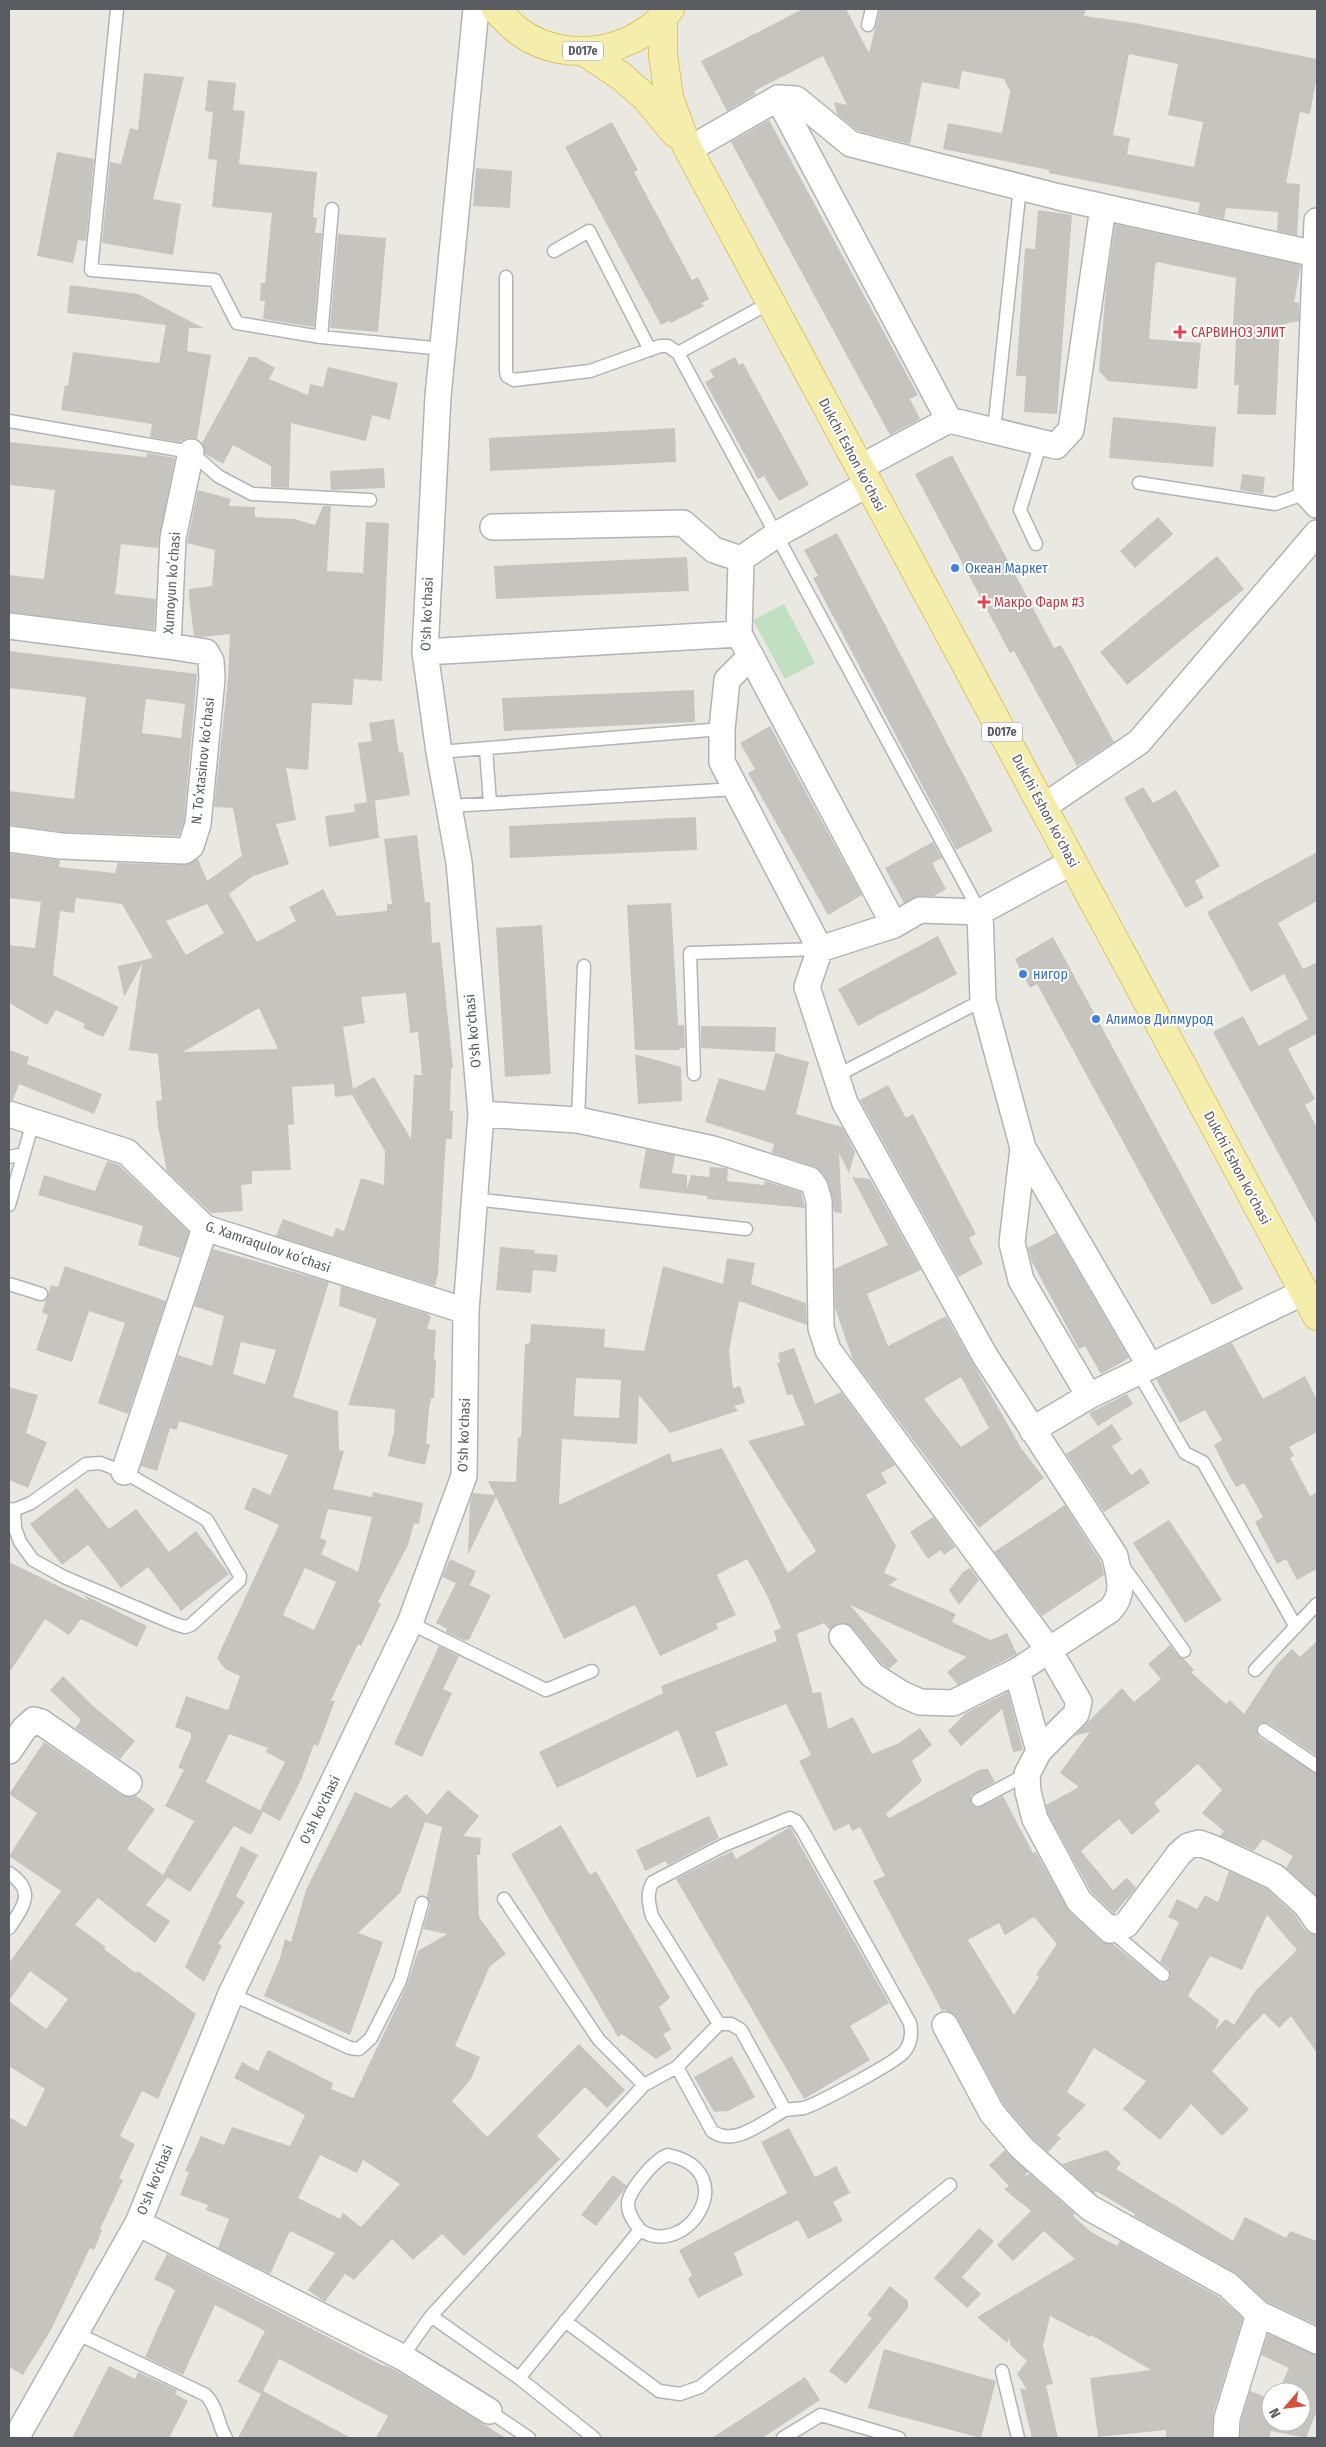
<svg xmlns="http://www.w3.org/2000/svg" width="1326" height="2447" viewBox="0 0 1326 2447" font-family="'Fira Sans Condensed',sans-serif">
	<rect width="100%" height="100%" fill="#eae9e1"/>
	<path fill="#c0e0c1" d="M784,604l31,59 -30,16 -32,-59z"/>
	<path fill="#c6c4be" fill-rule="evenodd" d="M803,9h43l23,44 11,-44h206l-2,7 51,7 182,36v17l-7,38 -10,-2 -14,71 14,1 -3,51 -20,-4 1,-19 -52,-4 -2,11 -26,-6 2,-10 -151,-30v-3l-106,-21 5,-26 54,10 8,-42 -6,-12 -42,-8 -3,18 -37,-7 -12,62 -52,-13 -21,-17 -3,-12 13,3 -24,-49 -69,35 2,3 -29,17 -26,-50zM1129,54l49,10 -10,51 35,7 -9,45 -67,-13 3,-16 -17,-3z
		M144,73l40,4 -31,122 28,5 -8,51 -71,-12 8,-81 11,2 9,-36 8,2z
		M208,80l28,3 -3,27 12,1 -6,53 78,8 -4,45 4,1 -2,15h7l-8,94 -51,-8 2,-18h-5l1,-18h4l7,-70 -60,-6 5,-47 -9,-1 5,-47 -8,-1z
		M769,120l149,275 -8,4 10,20 -30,16 -159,-293z
		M612,122l26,48 -4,2 58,108 6,-3 11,22 -7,4 2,3 -33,17 -1,-2 -9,4 -96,-178z
		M57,152l37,7 -8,82 -8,-1 -5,23 -36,-7z
		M476,168l36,3 -2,37 -37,-2z
		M1038,210l34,5 -15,199 -33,-2 2,-36h-10l9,-128 10,1z
		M1115,224l186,41 -7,37 5,1v18l-19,4 -4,90 -39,-1 2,-29h-5l2,-49h-4l4,-58 -79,-16 -2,4 -6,73 52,4 -4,46 -89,-8 -9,-10 7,-83z
		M338,234l48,4 -8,94 -48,-4z
		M70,285l68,9 65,34h-14l-2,23 24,4 -14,84 -10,-1 -8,4 -29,-5 2,-13 -91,-14 4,-25 3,1 5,-34 86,11 7,-38 -99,-12z
		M249,357h7l19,11 -6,11 39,16 2,-11 13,3 5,-20 70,16 -8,37 -18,-5 -6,26 -75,-18 -2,65 -18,-1v-21l-38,-21 -10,19 -18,-10 -3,-11z
		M735,357l4,8 4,-2 66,122 -30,16 -15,-25 -6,3 -53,-97 9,-5 -4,-7z
		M1113,417l103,10 -3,40 -104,-9z
		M675,428l1,34 -186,9 -1,-33z
		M9,442l137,15 1,-4 28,5 -17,90 -37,-4 -6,50 41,5 -2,31 -145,-18v-37l35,4 11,-89 -46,-5z
		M952,455l102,193 7,-3 53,97 -37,24 -63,-115 -4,2 -95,-179z
		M384,468l1,20 -54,2 -1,-19z
		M1242,474l23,3 -2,17 -23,-4z
		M198,490l33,9 -2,7 26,1v10l40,2 20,6 8,-19h8l-4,65 36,2 3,-51 23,1 -7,158 -28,-2 -2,26 -40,-2 -4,67 -22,-2 10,52 -20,4 13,40 -36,12 -24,18 28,48 39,-21 -7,-14 34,-18 14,27 50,-5v-7h5l-8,-65 33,-4 8,67h5l2,41 8,-1 13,126h-2l-1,43h3l-1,28h-6l-8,135 -3,12 -159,-50 7,-17 50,18 3,-9 8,3 17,-53 23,7 1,-34 -33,-56 -17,2 -1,-13 -42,3 2,37 -6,1 3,45 -39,1v13l-11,1 2,26 -32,2 -44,-42 -9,-45 -2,-25 6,-1 -4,-46 -29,-4 13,-86 -18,33 -6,-31 35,-8 -31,-54 -46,-6 -2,15 -14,-2 -7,64 66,32 -16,30 -20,-9 2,-4 -29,-14 -9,15 -38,-22v-58l26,3 6,-46 -32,-4v-45l51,7 -1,7 56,6 3,-10 65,2 15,-6 9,22 35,-25 -9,-48 -19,-1 14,-129 2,-44 -27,3 -9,-1 -5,-39v-8l23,-3 3,-36 -28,-7zM207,904l17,29 -38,22 -20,-34zM406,993l4,40 8,-1 4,43h-8l-3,64 -37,-62 -21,12 -10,-62 22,-4 -4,-26zM259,1008l19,41 -95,3z
		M1158,517l15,17 -38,34 -15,-17z
		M837,533l156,298 -37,19 -143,-272 5,-2 -14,-26z
		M1217,556l27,33 -117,96 -27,-33z
		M687,557l2,34 -193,8 -2,-33z
		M9,651l188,23 -13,147 -5,15 -117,-4 -53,-7v-34l65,8 12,-102 -77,-9zM146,699l39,5 -4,34 -39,-5z
		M694,690l1,32 -191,9 -2,-33z
		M394,719l5,34 4,-1 7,43 -43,7 -9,-59 14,-2 -3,-18z
		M770,726l92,169 -34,20 -80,-142 7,-4 -15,-26z
		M1143,787l10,16 23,-13 44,76 -25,15 9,17 -18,10 -62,-110z
		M375,801l4,37 -50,9 -4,-31 30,-4 -1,-8z
		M696,817l1,33 -187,8 -1,-32z
		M933,842l9,16 -10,5 14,26 -12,7h-14l-16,7 -19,-35z
		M1317,852v49l-39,22 25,46 14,-7v75l-1,-3 -28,15 27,50 -10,6 12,23v97l-104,-193 30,-16 16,30 49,-27 -24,-45 -33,18 -44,-80z
		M671,903l7,122h6l1,23h-6l1,2h-45l-8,-145z
		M542,925l9,149 -46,3 -9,-149z
		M938,936l19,38 -99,52 -20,-37z
		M1053,937l190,352 -31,16 -175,-321 -7,4 -15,-29z
		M701,1026l75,1 -1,25 -74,-4z
		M9,1050l20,7 -2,7 75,30 -8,20 -75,-30 -6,16h-4z
		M775,1053l34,9 -13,52 46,13 13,25 -6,21 -10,-20 3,60 -8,-1 -5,-29 -7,-11 -7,-5 -43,-14 2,-9 -69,-22 14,-44 46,13z
		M635,1054l46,13 1,34 -44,3z
		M888,1085l18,33 7,-4 63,120 -7,4 14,26 -25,13 -98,-177z
		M646,1149l29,6 -3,18 15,2v13l4,-13 18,2 1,-10 16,1 2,1 -1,12 37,4 1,-4 36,11 4,16 -98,-9v-3l-68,-8z
		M107,1161l12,4 70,67 -9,26 -42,-13 5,-19 -105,-31 6,-20 51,16z
		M852,1177l18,2 51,91 -54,24 21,52 58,-30 75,132 23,30 -65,50 -126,-168 -18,-52 -1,-39 54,-24zM961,1377l28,51 -28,19 -37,-48z
		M1056,1233l73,125 -28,16 -16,-28 -6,3 -47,-87 -4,-14z
		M500,1247l35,3 -1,3 24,2 -2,17 -23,-2 -2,23 -35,-3z
		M213,1249l116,33 -36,115 45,14 1,39 5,1 -11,38 39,8 1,-5 50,11 -4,21 -5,-1 -6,22 -30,57 3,2 -20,42 -3,-2 -27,56 4,1 -17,45 -4,-2 -13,36 -21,41 -20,-11 25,-48 -19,-10 2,-4 -39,-14 -23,48 57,30 -12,23 -17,-9 -44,66 -24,-15 1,1 -21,27 24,16 -15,22 -57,-45 -23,27 31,22 -2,2 32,24 2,-2 58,43 -38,85 -16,-8 -22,45 15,8 -16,34 4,2 -23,49 2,1 -8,20 -4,-2 -38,80 -29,47 -14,-8v-250l17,10 19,-38 -36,-23v-65l37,28 22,-30 -38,-28 -21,30v-38l52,-72 -52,-35 28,-43 -28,-19 35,-52 77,53 7,2 8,-1 19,13 -28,40 36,26 31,-54 -29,-15 19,-36 -6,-3 13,-29v-5l-16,-6 11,-31 42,14 12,-34 -15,-7 -8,-11 62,-133 -35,-16 9,-22 17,8 18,-40 -109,-34 -2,9 -7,-2 -13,43 -16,-5 37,-111 34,11 12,-50 -30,-10zM241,1342l35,8 -11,34 -32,-10zM328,1509l44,8 -14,55 -37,-18 6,-13 -7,-3zM305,1568l31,14 -22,48 -31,-15z
		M727,1258l28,5 -4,21 55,19 1,22 -68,-24 -10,49 4,38 7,-2 5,17 -11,3 4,5 -68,22 -31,-38 -2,49 -75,-5 -3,66 111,-52 2,9 50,-14 66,125 28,-22 -68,-110 57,-16 -13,-31 -5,1 -10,-32 3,-1 -2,-9 16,-5 21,56 26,-12 54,73 -14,8 6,10 -21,12 30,51 -12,27 14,6 -9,6 67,29 -4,8 39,18 16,-7 10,21 -59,31 -11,-13 19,-15 -116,-52 48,56 -9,8 -7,-5 -29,-36 -6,-4 -8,-1 -9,7 -6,-7 -27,11 16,59 8,-1 7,37 25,-12 19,37 27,-11 21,-15 12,17 -20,16 10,20 -36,33 3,4 92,-49h7l7,13 -24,13v9l6,4 4,-1 22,-11 30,57 3,-1 33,59 31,29 13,4 48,39 5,-1 5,-5 -2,-8 -9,-7 19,-40 -11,-5 9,-18 20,10 8,-14 13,7 11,-31 38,18 28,26 10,15 12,5v118l-26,-37 -12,12 -15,-15 -22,23 -30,35 37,38 -27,27 -31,-32 -31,36 -37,-31 23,-28 -52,-33 -27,44 19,13 -29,30 4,3 -13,14 -16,-14 -28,-33 -47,-87 -5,-5 -7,-3 -3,1 -69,-130 12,-5 -25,-49 -8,4 -3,-7 -15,7 -35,-70 12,-6 -25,-51 -71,28 13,33 -31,13 -19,-48 -121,58 -18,-36 124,-59 -2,-7 116,-45 -3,-10 7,-3 -14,-33 -20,-36 -30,16 19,40 -20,9 2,5 -58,27 -25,-51 -71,34 -68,-142 -28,58 2,-53 3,-9 22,2 -7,-14 28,1 2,-45h3l4,-93 5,-1 1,-19 74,5 -1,18 40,4 19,-85 60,18zM576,1378l45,2 -2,38 -45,-2zM1267,1915l30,35 -41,40 -22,35 -8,-6 -11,11 4,-10 -31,-24 22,-40 32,14zM1034,1917l23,27 -21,31 3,2 -25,38 -46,-75 31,-17 6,12z
		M65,1266l101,35 -38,113 -30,-11 27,-80 -36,-12 -17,51 -36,-12 12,-35 -6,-3 9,-27 7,2z
		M341,1286l87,28 3,3 -4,12 9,1 -2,30h2l-2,38h-3l-2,11 -3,35h4l-5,21 -37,-9 6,-24 1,-23 -47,-4 29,-86 -38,-13z
		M1232,1343l31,56 42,-23 12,24v32l-28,15 5,9 -4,2 20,38 7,-4v77l-20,11 -11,-21 -9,5 -22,-42 8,-5 -19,-34 -8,4 -7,-12 -15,-30 8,-5 -17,-30 -25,13 -24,-44z
		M9,1387l29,8 -12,38 21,9 -19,46 -19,-8z
		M1127,1394l6,10 -35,22 -9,-13z
		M1112,1424l10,16 -10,6 19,29 10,-7 9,15 -46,29 -38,-58z
		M77,1488l32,41 27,-20 33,43 27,-21 33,43 -48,37 -33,-44 -27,21 -33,-43 -26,20 -32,-41z
		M1065,1505l36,57 3,13 -62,41 -48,-64z
		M933,1517l22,30 -11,8 -3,-5 -13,9 -18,-27z
		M1169,1520l53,80 -37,23 -52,-80z
		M450,1559l26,12 -6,14 21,10 -22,45 -2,-1 -2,2 -19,-9 1,-3 -11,-6 20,-40 -14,-6z
		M9,1562l80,39 -5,-6 63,31 -10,21 -56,-28 -12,16 -24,-16 -36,54z
		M970,1568l9,12 -20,25 -10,-15 14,-18z
		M1317,1641v115l-49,-33h-8l-4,7 3,7 58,37v122l-31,-28 7,-12 -30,-17 -9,12 -34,-15 4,-5 -22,-18 20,-23 -24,-26 -44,39 6,8 -28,24 -13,-16 -38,32 32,39 14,-12 9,10 -22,26 -23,-22 -43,-78 -2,-9 33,-18 -19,-14 30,-41 -16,4 48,-48 12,14 27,-23 -13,-15 22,-19 8,11 6,3 10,11 -3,2 35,32 4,-4 14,14 32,-49 16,-16 8,8z
		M439,1646l20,10 -16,33 9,4 -30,64 -28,-13z
		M63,1676l30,30 42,35 -15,18 -45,-31 6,-8 -31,-30z
		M1008,1692l15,58 -10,2 -11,-43 -41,37 -13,-15 18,-18z
		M448,1790l31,26 -16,20 18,2 -1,17h-3l2,62 27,37 -16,12 -35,80 25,11 -9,22 -19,22 35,36 92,-93 46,46 -18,18 -22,-21 -48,49 23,23 -96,97 -22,-22 -29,26 -21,-21 -38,41 -9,-6 -20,28 -17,-12 27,-37 -45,-22 -20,43 -52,-26 11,-29 -23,-9 2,-5 -28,-10 9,-23 -4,-1 16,-35 23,9 8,-18 58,19 15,-31 -71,-37 8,-16 16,9 10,-21 65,33 -2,6 22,9 54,-113 11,-34 29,-17 -24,-5 7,-24 -3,-8 15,-70 -17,-5 -25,71 -42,40 25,9 -33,93 -86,-39 16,-38 5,-19 6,3 15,-52 49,-98 36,16 15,-14 21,21zM320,2155l37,18 6,-13 37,24 -39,43 -18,-14 -3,6 -42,-21z
		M709,1816l10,22 -51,27 -2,-4 -21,10 -9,-21z
		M561,1825l29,50 6,-4 74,127 -11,9 12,23 -8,4 9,15 -16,10 -34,-25 -4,3 -107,-183z
		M790,1827l99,176 -39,23 20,34 -66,39 -128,-220 56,-28 4,8z
		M241,1846l17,9 -22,41 9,6 -27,42 4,1 -18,37 -19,-15z
		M732,2056l23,41 -27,14 -14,1 -20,-35z
		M789,2128l26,49 21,-11 14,27 -17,9 10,19 -35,18 -10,-19 -64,33 9,22 -45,23 -10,-19 4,-4 -13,-25 108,-57 -26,-51z
		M1005,2150l23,22 -4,4 6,-2 45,40 -2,2 18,16 26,14 3,-5 99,56 24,21 -30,96 -1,24h-46v-8l-68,7 -8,-59 61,-8 -60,-35 -1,2 -40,-21 -7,30 10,38 -7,1 12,53h-26l-12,-50 7,2 -10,-16 10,-13 -16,-15 -2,-8 -2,5 -30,-26 98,-58 -31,-28 -31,30 -16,-16 34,-34 -27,-22 5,-3 -20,-21z
		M1107,2150l14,13 -5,6 117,72 12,-24 41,21 4,-7 27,10v84l-50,-23 -32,-29 -101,-57 1,-2 -39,-23 -2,2 -32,-29z
		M613,2175l14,11 -31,40 -15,-11z
		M979,2228l15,13 -32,36 19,17 -14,14 -33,-30z
		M167,2254l217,112 1,-1 10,5 111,68h-130l12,-22 -109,-57 -16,32 88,47h-113l23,-44 -23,-12 27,-51 -50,-26 -32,70 -38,-18 30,-67 -21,-11z
		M890,2286l18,15v7l-62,76 -17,-13 43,-53 -5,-3z
		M1268,2334l49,21v56l-11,27 -35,-7 -2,7h-29l1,-17 9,-30 21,8v23h30v-30h-23l11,-24 -28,-13z
		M884,2349l112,32 -15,57 -113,-30z
		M109,2366l26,13 3,-7 39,18 -2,4 13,7 -19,37h-97z
		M805,2377l15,23 -58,38h-50z"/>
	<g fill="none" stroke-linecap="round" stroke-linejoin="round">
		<defs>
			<path id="service" d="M117,9l-26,261 124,10 22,43 84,14 122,12
				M868,25l4,-16
				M554,251l35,-20 61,119
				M506,277v94l1,5 7,4 76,-9 70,-25h8l10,7 93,-51
				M321,337l11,-128
				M678,353l302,559
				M9,421l182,31 27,24 34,18 118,6
				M994,430l26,-243
				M1139,483l136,21 31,-11
				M1036,544l-16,-34 21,-68
				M486,749l4,54
				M439,752l283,-23
				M449,806l287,-17
				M694,1074l-4,-121 130,-4
				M836,1076l147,-76
				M578,1120l6,-154
				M9,1157l15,-3
				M473,1199l273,30
				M9,1205l24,-83
				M9,1284l32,10
				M1138,1372l47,81 18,9 93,165
				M9,1509l5,1 17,-7 55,-39 14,-1 24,9 83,48 33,56 -1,5 -48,44 -6,2 -10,-3 -111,-47 -31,-17 -13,-18 -5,-14 -1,-18
				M1123,1566l61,85
				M410,1623l136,67 46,-19
				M1255,1670l62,-66
				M1264,1730l53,36
				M978,1800l49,-26
				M9,1873c27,18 15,33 0,55
				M504,1899l95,141 45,45
				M1110,1930l53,45
				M231,1994l119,54 9,1 12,-11 29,-57 22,-78
				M677,2067l35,64c22,17 52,-10 73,-21l-44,-80 -10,-6h-12
				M431,2316l88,62 75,60
				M565,2321l94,70 21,3 20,-7 250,-202
				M76,2333l130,62c12,13 11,28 20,43
				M402,2357l29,-41 213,-231 33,-18 42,-43 -67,-108c-3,-12 -6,-23 1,-34l71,-37 66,-27 6,3 8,12 106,190c2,10 2,20 -6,29 -9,11 -85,51 -100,56 -6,1 -13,1 -19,2
				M1002,2371l16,67
				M519,2378l121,-148c-5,-7 -12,-15 -12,-25 -1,-13 27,-46 40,-50 76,16 19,106 -28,75
				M489,2411l40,27
				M783,2438l38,-23 78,23"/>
			<path id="minor" d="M778,98l171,322
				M688,150l90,-52 18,1 55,45 208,53 257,57
				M1317,221l-11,272 11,12
				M859,468l90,-48 107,26 15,-16 32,-223
				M868,484l-92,51 -35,24 -2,75 155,291
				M493,527l190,-4 31,27 27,9
				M9,626l159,20 5,-108 18,-86
				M425,652l314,-18
				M751,656l-24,24 -5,49v33l98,187
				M1043,807l96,-65 178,-209
				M9,839l52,7 123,5 7,-5 7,-22 14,-145 -1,-18 -5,-9 -38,-6
				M980,912l3,88 40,148 127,218
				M9,1114l118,38 78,76 261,83
				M481,1114l97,6 135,29 97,31 5,7 4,14 2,127 7,22 221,300 30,52 -3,12 -37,37 -12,23 1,18 7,27 44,82 31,29 16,-5 53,-71 9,-8 11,-3 14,5 62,29 31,28 11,16
				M1023,1148l-11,95 9,37 68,116
				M1032,1430l57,-34 215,-104
				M124,1472l81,-244
				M842,1637l30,38 30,19 18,8 33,1 64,-32 93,-61c16,-17 9,-33 5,-54l-130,-200 -140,-253 -38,-116 13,-38 74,-24 26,-15 60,2 92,-50
				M1017,1671l22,80
				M9,1751l15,-22 10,-9 7,2 88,61
				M945,2025l47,88 30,35 68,60 138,77 31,29
				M138,2223l264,134 87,54
				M16,2438l122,-215 93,-229 179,-371 54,-147 2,-165 15,-197 -22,-252 -20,-110 -14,-100 13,-256 38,-387
				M1226,2438l1,-20 32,-104 58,27"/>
			<path id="primary" d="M496,9c7,8 16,17 25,24 47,32 114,20 149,-24
				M663,17v38l6,42 18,50 630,1169
				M585,52l36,24 25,22 29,35"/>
		</defs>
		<use href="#service" stroke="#b1b3b7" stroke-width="15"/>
		<use href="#minor" stroke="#b1b3b7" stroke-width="28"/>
		<use href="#primary" stroke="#e0c465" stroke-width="30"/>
		<use href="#service" stroke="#fff" stroke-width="12"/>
		<use href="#minor" stroke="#fff" stroke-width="25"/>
		<use href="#primary" stroke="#f5edac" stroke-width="28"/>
	</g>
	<g fill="#e0444e" stroke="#fff" stroke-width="2">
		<path d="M1177.5 324.5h5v5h5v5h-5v5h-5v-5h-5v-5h5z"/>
		<path d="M981.5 594.5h5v5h5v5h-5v5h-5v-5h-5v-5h5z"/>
	</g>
	<g fill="#3f7fe0" stroke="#fff" stroke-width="2">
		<circle cx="955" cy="568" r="5"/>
		<circle cx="1023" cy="974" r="5"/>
		<circle cx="1096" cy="1019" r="5"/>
	</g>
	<g text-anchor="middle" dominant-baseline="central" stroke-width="4" stroke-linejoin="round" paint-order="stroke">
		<g fill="#fff" stroke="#8b8d90" stroke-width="1">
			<rect x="563" y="41.5" width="40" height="19" rx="4"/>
			<rect x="982" y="722.5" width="40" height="19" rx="4"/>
		</g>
		<g font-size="12" font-weight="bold" fill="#595c60">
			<text x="583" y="51">D017e</text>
			<text x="1002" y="732">D017e</text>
		</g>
		<g font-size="14" fill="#be3a42" stroke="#fff" text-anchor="start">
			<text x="1191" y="332">САРВИНОЗ ЭЛИТ</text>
			<text x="994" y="602">Макро Фарм #3</text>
		</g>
		<g font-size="14" fill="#595c60" stroke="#fff">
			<text transform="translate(852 455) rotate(62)">Dukchi Eshon ko'chasi</text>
			<text transform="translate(172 583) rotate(-86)">Xumoyun koʻchasi</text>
			<text transform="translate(427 614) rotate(-88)">O'sh ko'chasi</text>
			<text transform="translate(203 761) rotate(-84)">N. Toʻxtasinov koʻchasi</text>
			<text transform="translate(1045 811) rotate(62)">Dukchi Eshon ko'chasi</text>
			<text transform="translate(473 1031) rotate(-95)">O'sh ko'chasi</text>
			<text transform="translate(1237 1168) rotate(62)">Dukchi Eshon ko'chasi</text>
			<text transform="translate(268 1247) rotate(19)">G. Xamraqulov koʻchasi</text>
			<text transform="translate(464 1435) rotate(-88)">O'sh ko'chasi</text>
			<text transform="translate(320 1810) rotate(-64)">O'sh ko'chasi</text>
			<text transform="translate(155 2180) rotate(-68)">O'sh ko'chasi</text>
		</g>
		<g font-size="14" fill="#366cbe" stroke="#fff" text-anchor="start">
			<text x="965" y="568">Океан Маркет</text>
			<text x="1033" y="974">нигор</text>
			<text x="1106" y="1019">Алимов Дилмурод</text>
		</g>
	</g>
	<rect width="1326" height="2447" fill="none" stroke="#595c60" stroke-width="20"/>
	<g transform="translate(1286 2407) rotate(242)"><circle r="24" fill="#ffffff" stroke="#bdbebf"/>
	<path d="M0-4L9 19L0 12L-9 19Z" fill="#d4513e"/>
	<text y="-8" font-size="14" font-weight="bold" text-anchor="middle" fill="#595c60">N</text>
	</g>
</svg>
